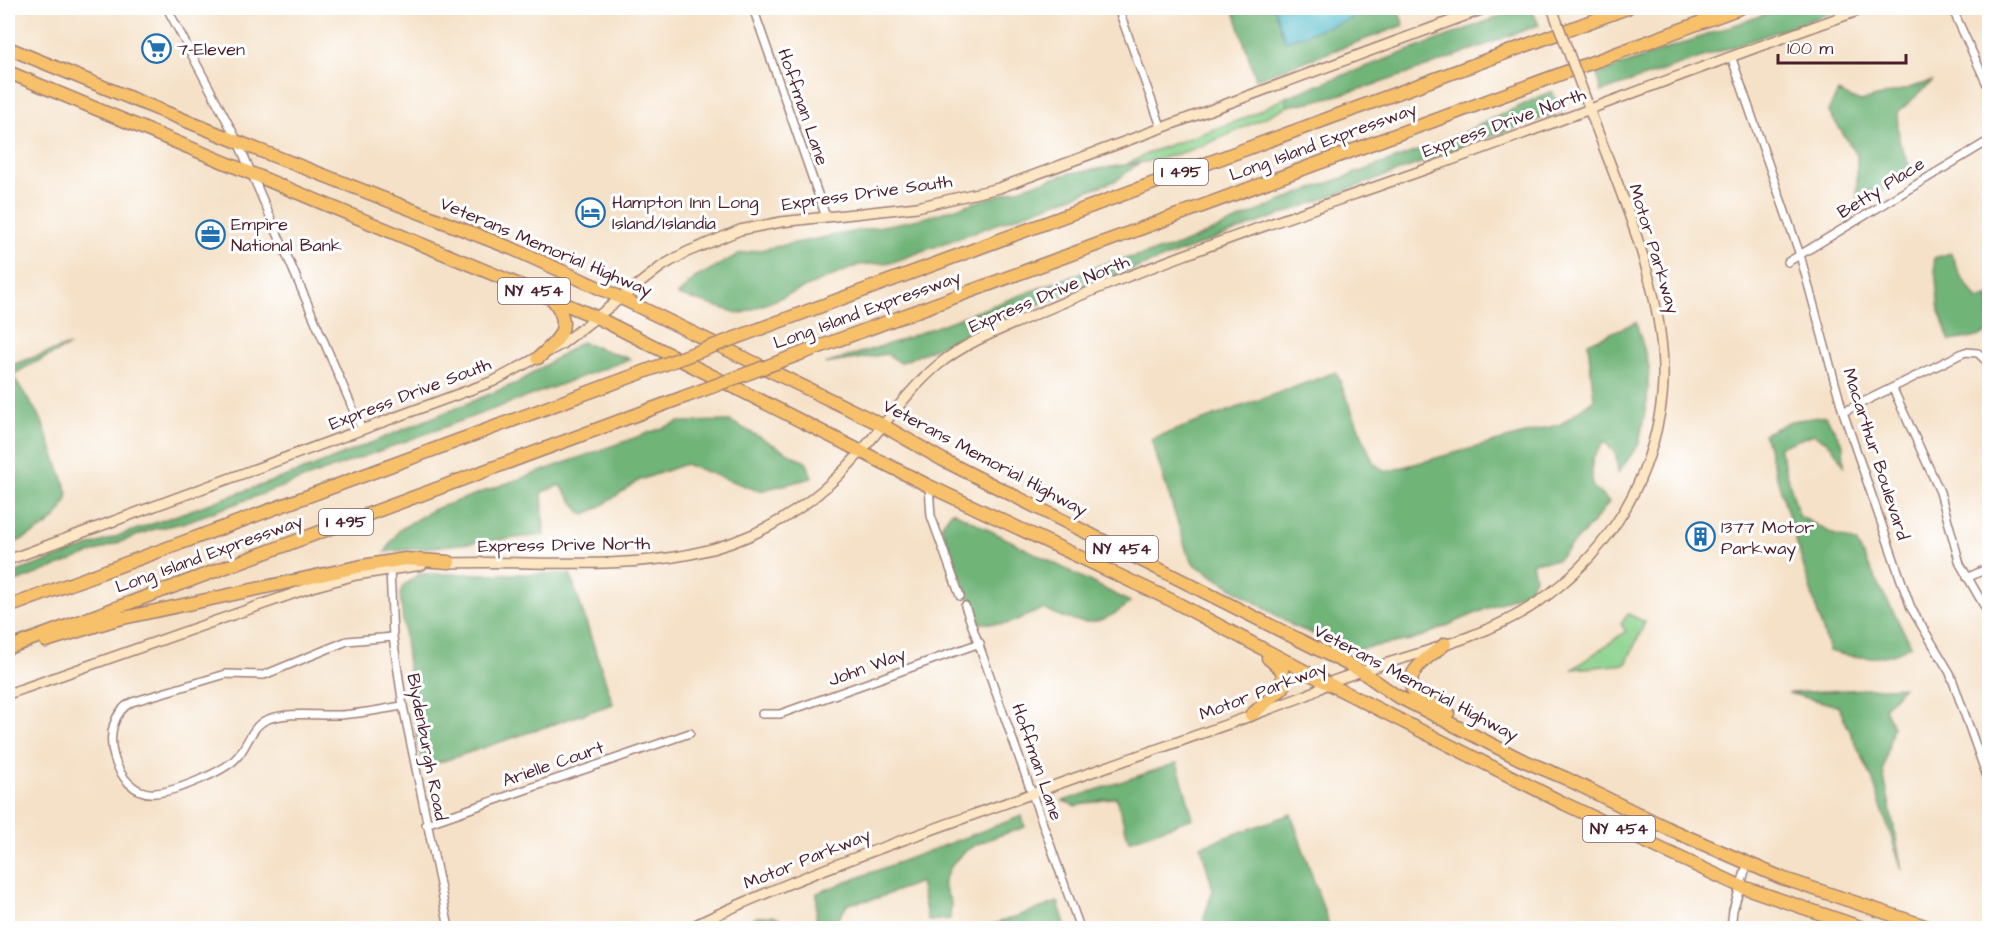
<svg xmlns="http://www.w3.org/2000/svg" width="1997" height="936" viewBox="0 0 1997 936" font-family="'Architects Daughter',sans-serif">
	<rect width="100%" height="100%" fill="#fff"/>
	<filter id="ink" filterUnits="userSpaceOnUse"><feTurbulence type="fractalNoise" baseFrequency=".0167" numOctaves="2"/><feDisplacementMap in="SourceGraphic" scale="12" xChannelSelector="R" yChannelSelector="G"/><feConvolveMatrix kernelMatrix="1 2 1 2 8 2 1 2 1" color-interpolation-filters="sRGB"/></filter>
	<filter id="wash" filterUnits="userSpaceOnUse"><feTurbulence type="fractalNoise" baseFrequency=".008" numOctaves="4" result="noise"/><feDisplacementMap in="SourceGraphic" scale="24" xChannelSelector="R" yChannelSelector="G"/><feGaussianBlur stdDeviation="1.35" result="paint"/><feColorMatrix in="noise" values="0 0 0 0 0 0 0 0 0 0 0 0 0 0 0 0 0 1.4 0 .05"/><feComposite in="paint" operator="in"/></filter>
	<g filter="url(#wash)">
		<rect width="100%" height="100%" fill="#f5e1c7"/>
		<path fill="#8bd28d" stroke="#6a785c" stroke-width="1.5" d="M1286,97l2,9c-50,25 -104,53 -161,58l26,-13 90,-32z
			M1628,614l17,8 -19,42 -53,5 53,-38 -5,-7z"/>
		<path fill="#70b478" stroke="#5d6a52" stroke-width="1.5" d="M1233,8h164l7,17 -148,54z
			M1522,8h9l8,17c-82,29 -165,67 -251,81l-2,-9z
			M1782,8h64l-245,84 -4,-18z
			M1933,81l-36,32 2,27 13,33 -55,33v-51l-29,-44 10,-19 22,10z
			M1552,91l9,20 -535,198 -126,54 -13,-9 -62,10 73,-23 206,-77 74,-18 120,-52 147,-53z
			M1139,163l-22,17 -224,82 -34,3 -118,49 -63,-19 17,-17 44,-24 185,-36 146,-45z
			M1951,253l9,22 18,25 11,-4v36l-12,5 -27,4 -11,-30 -5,-53z
			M1636,322l13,45 -2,34 -8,43 -21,29 -2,-19 -12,-13 -12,19v26l17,16 -17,22 -35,36 -25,2 3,16 -7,13 -112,48 -61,11 -62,-24 -99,-62 -7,-12 -36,-113 185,-67 37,90 12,10 176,-48 33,-25 -6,-56z
			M581,342l49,17 -447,164 -29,6 -146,56v-10l307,-109 204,-84z
			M70,345c-12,8 -53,24 -57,31l28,43 27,74c-5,30 -36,42 -60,53v-180z
			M1826,416l17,29 1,20 -13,-20 -17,-11 -35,13 20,69 34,18 23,8 55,103c-24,17 -55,14 -82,6l-65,-217 27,-13z
			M730,421l77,42 5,15 -53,13 -74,-27 -45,16 -42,28 -15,7 -23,-30 -18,7 2,43 -159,17 14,-22 33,-20 247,-88z
			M952,511l178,91c-31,28 -51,23 -87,7l-36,15 -28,-1 -38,-97z
			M419,574h151l43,130 -178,60 -13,-5 -6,-23 -16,-142 3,-8z
			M1903,687l-19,21 9,18 -10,45 19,99 -30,-92 -34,-72 -50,-13z
			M1177,763l16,55 -64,23 -13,-44 -40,9 -13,-5z
			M1291,814l39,114h-125l-1,-11 9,-27 -12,-44z
			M1022,816l3,11c-36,13 -69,16 -82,57l8,19 -1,16 -22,2 -8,-39 -42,16 -30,6 -16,24h-18l2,-6 1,-29z
			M1058,902l8,26h-83z
			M773,916l8,4 3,8h-54l27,-11z"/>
		<path fill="#4dbac7" stroke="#4c6c79" stroke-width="1.5" d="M1274,8h82l-5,11 -66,22z"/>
	</g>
	<g filter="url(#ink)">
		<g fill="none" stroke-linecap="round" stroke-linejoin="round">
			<defs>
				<path id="street" d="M167,8l71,134 124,288
					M753,8l73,209
					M1118,8l44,121
					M1952,8l38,83
					M1731,56l69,199 43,157 58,168 10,28 39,65 40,112
					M1788,262l202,-122
					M1893,389l47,103 20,72 30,52
					M1843,412l122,-60 13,1 12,12
					M929,487l2,29 29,80
					M390,569l3,68 10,69 46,222
					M1967,578l23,-11
					M965,606l115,322
					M393,637l-46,4 -83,34 -38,-1 -94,28c-39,20 -17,95 23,91 19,-1 72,-22 83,-37 9,-10 14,-30 28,-36 22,-9 50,-4 73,-5 21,-1 43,-6 64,-9
					M762,714h18l200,-71
					M426,824l264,-91
					M1731,928l2,-18 15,-48"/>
				<path id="secondary" d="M8,560l486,-179 68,-37 100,-78 25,-14 53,-22 41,-8 136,-15 82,-19 487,-180
					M445,563c145,-5 277,26 393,-87 35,-33 64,-81 100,-111 24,-20 54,-32 82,-44 134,-59 274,-105 412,-154 145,-52 289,-108 434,-159
					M8,694l304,-107 44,-12 66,-10
					M689,928c111,-54 226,-92 342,-134 92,-34 185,-64 276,-99 9,-4 17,-10 26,-14 67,-25 145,-38 205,-79 64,-44 107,-109 121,-185 20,-98 -37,-219 -71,-311"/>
				<path id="highway" d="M8,48l230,94 275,107 106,48 265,129 59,34 418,211 34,24 125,64 45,19 106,52 111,48 149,50
					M8,72l588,245 333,169 244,115 154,82 238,121 175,82 123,42
					M762,328l865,-320
					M808,351l932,-343
					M538,358c21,-18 36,-32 15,-58
					M8,607l630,-233
					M46,641l68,-21 248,-54 43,-7 44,3
					M1445,644c-14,12 -45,28 -30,50l33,19
					M8,648l676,-251
					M1251,715l32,-27 -1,-18 -14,-12"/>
			</defs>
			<use href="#street" stroke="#a08079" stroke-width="10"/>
			<use href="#secondary" stroke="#a08079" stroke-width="12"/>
			<use href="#highway" stroke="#a08079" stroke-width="15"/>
			<use href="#street" stroke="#fff" stroke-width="7"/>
			<use href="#secondary" stroke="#fce6c4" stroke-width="9"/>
			<use href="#highway" stroke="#f7c06b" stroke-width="12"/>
			<defs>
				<path id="secondary-bridge" d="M1552,8l35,94"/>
				<path id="highway-bridge" d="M638,374l124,-46
					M684,397l124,-46"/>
			</defs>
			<use href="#secondary-bridge" stroke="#a08079" stroke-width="12" stroke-linecap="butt"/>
			<use href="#highway-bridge" stroke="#a08079" stroke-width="15" stroke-linecap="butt"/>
			<use href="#secondary-bridge" stroke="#fce6c4" stroke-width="9"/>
			<use href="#highway-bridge" stroke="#f7c06b" stroke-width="12"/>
		</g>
	</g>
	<defs>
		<symbol id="supermarket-ring" viewBox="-11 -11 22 22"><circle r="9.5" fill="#fff" stroke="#1f6fb2" stroke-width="1.5"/><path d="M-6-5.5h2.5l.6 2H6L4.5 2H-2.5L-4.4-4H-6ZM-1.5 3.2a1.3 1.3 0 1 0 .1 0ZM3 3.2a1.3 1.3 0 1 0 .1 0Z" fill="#1f6fb2"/></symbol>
		<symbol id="hotel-ring" viewBox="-11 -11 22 22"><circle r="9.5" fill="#fff" stroke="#1f6fb2" stroke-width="1.5"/><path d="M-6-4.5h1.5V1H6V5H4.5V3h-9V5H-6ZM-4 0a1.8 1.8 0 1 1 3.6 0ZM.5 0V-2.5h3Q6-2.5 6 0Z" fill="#1f6fb2"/></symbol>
		<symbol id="office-ring" viewBox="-11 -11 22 22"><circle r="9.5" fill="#fff" stroke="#1f6fb2" stroke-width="1.5"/><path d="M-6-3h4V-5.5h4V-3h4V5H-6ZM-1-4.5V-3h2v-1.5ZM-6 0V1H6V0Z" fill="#1f6fb2"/></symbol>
		<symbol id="building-ring" viewBox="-11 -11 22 22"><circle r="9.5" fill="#fff" stroke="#1f6fb2" stroke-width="1.5"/><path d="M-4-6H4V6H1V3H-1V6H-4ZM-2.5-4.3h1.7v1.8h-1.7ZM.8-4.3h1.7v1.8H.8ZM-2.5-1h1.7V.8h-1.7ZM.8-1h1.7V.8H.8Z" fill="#1f6fb2"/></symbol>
	</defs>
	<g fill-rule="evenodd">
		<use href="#supermarket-ring" x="140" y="32" width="33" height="33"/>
		<use href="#hotel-ring" x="574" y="196" width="33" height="33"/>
		<use href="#office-ring" x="194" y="218" width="33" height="33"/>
		<use href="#building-ring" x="1684" y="520" width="33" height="33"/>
	</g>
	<g text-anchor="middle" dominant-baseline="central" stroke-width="6" stroke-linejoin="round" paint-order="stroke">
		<g fill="#fff" stroke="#80626b" stroke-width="1.5">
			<rect x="1154" y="159" width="54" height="26" rx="4.5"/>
			<rect x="498" y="278" width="72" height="26" rx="4.5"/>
			<rect x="319" y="509" width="54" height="26" rx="4.5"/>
			<rect x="1086" y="536" width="72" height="26" rx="4.5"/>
			<rect x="1583" y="816" width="72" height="26" rx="4.5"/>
		</g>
		<g font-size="16" font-weight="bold" fill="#4a1f2b">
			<text x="1181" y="172">I 495</text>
			<text x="534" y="291">NY 454</text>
			<text x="346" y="522">I 495</text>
			<text x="1122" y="549">NY 454</text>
			<text x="1619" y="829">NY 454</text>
		</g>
		<g font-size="18" fill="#4a1f2b" stroke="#fff" text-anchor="start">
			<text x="177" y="49">7-Eleven</text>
			<text x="612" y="202">Hampton Inn Long<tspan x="612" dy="21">Island/Islandia</tspan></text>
			<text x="231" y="224">Empire<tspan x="231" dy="21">National Bank</tspan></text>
			<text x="1721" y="527">1377 Motor<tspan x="1721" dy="21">Parkway</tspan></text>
		</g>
		<g font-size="18" fill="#4a1f2b" stroke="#fff">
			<text transform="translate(803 107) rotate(71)">Hoffman Lane</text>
			<text transform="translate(1504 123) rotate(-20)">Express Drive North</text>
			<text transform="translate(1323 142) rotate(-20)">Long Island Expressway</text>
			<text transform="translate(1881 188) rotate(-32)">Betty Place</text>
			<text transform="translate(867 193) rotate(-8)">Express Drive South</text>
			<text transform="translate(546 247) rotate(23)">Veterans Memorial Highway</text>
			<text transform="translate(1654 249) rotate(73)">Motor Parkway</text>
			<text transform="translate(1049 294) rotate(-23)">Express Drive North</text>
			<text transform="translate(867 310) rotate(-20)">Long Island Expressway</text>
			<text transform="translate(410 394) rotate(-21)">Express Drive South</text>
			<text transform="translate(1876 454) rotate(72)">Macarthur Boulevard</text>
			<text transform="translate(985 458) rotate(28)">Veterans Memorial Highway</text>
			<text transform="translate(564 545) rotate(-1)">Express Drive North</text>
			<text transform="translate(209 554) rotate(-20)">Long Island Expressway</text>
			<text transform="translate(867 667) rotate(-20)">John Way</text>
			<text transform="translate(1416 683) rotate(28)">Veterans Memorial Highway</text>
			<text transform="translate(1263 691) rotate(-21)">Motor Parkway</text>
			<text transform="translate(427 747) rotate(79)">Blydenburgh Road</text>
			<text transform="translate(1037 762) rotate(71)">Hoffman Lane</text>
			<text transform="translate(553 764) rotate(-19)">Arielle Court</text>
			<text transform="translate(807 859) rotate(-22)">Motor Parkway</text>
		</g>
	</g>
	<rect width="1997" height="936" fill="none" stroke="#fff" stroke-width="30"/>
	<path d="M1778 54v9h128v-9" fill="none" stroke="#4a1f2b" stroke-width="3"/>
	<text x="1787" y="54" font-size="18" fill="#4a1f2b" stroke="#ffffff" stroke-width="4.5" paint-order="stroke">100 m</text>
</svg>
